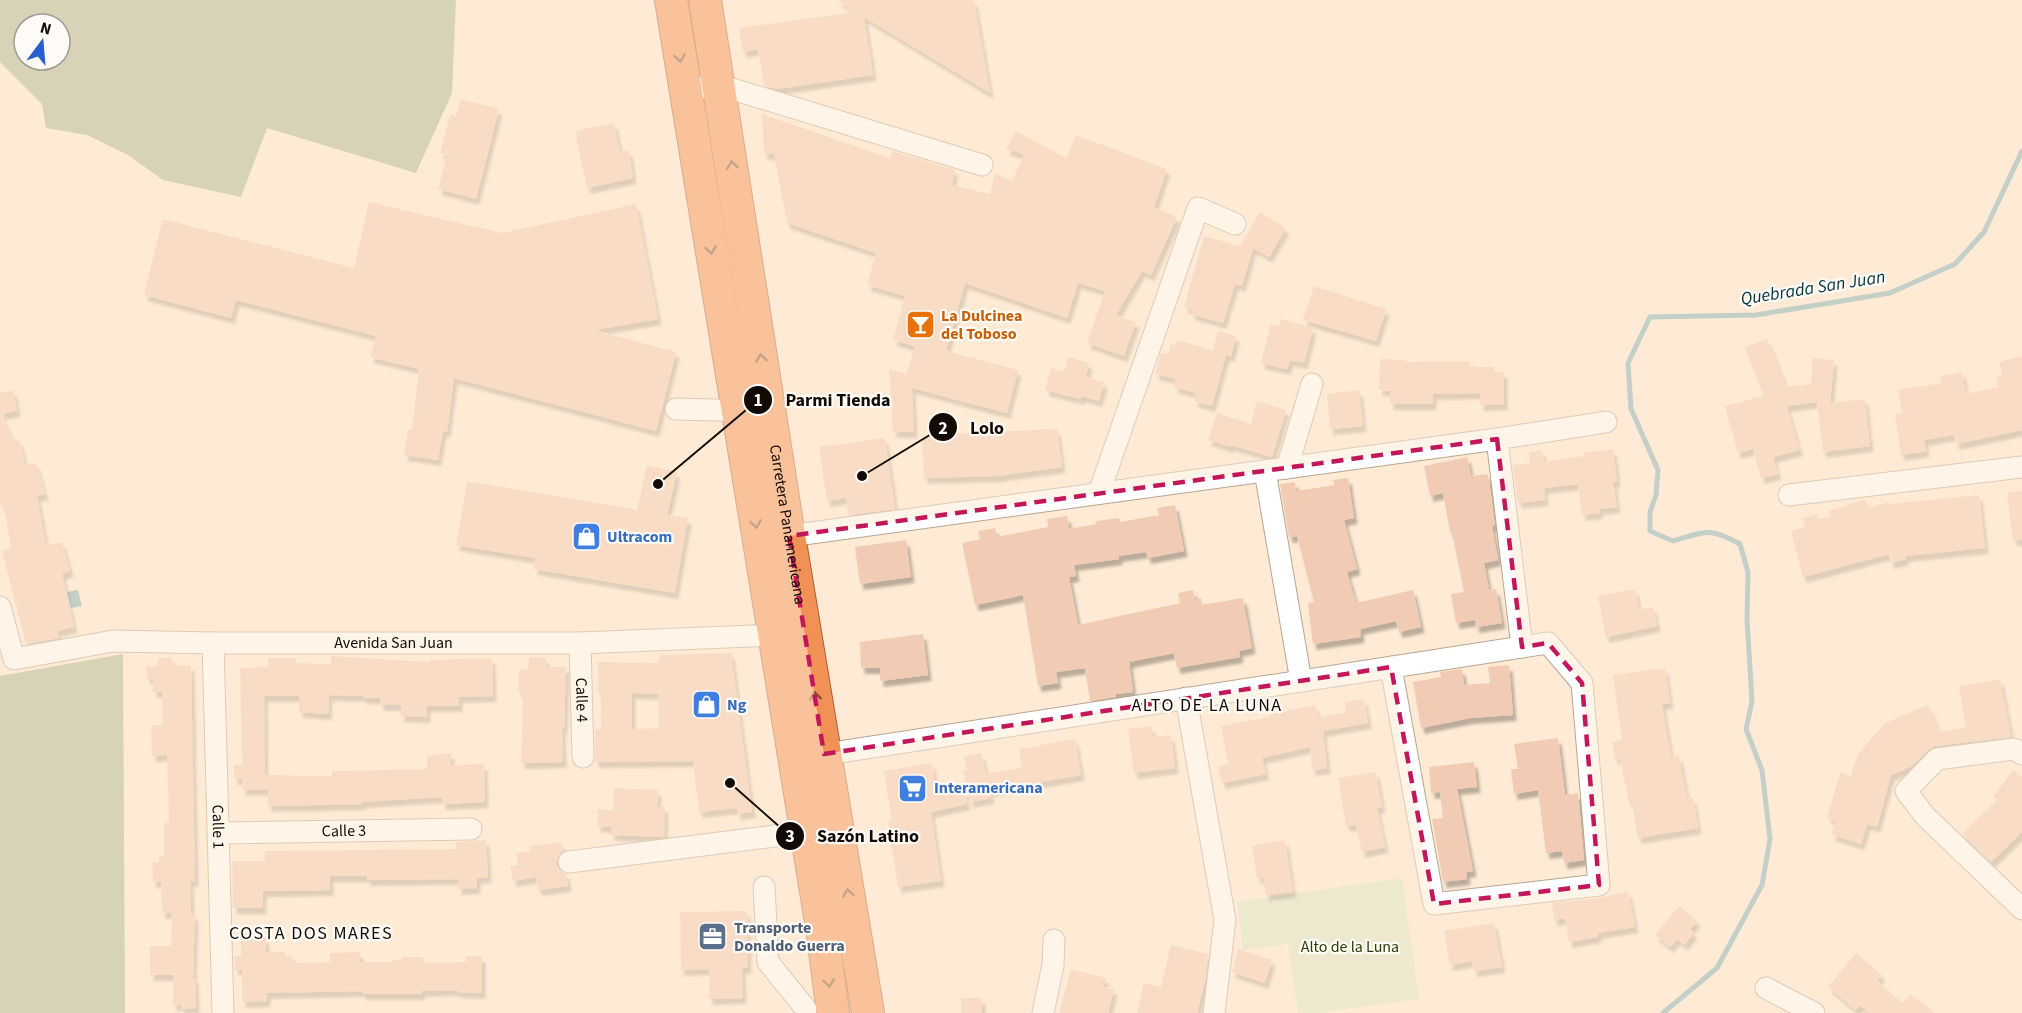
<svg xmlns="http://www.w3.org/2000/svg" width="2022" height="1013" viewBox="0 0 2022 1013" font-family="'Source Sans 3',sans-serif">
	<defs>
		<filter id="shadow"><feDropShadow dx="3.5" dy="6" stdDeviation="1.5" flood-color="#0004"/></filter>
	</defs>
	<rect width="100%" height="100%" fill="#ffebd5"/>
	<path fill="#d7e6c8" d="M1402,878l17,121 -103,14h-18l-10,-69 -45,6 -6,-48z"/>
	<path fill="#a4b792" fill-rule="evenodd" d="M0,0h456l-4,93 -36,80 -149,-45 -26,69 -78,-17 -35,-25 -41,-20 -41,-7 -4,-24 -42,-42zM24,24h36v36h-36z
		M123,654l2,359h-125v-337z"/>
	<path fill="#7baeb6" d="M78,590l4,16 -11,2 -4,-16z"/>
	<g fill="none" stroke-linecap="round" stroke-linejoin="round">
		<path stroke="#7baeb6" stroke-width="5" d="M1663,1013l54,-45 45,-83 8,-46 -8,-69 -16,-41 6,-28 -5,-81 1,-48 -8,-28c-30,-17 -34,-13 -67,-3l-23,-10v-19l6,-17 2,-25 -27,-61 -3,-46 22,-46 106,-2 134,-22 65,-29 29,-32 38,-81"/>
	</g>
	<path fill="#f2cbb4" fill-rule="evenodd" filter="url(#shadow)" d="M837,0h137l16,93 -126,-76 9,58 -96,14 -13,-4 -6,-36 -15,3 -4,-24 109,-15 -1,-7z
		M461,99l38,10 -23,90 -38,-10 9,-34 -7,-2 10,-38 6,1z
		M762,114l128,44 2,-7 63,19 -3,15 38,9 5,-21 17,8 12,-26 -18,-6 10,-18 50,27 10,-23 91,34 -13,38 23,10 -26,58 -9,-4 -26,44 20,7 -12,34 -37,-13 18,-52 -27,-8 -11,35 -102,-35 -19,68 72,19 -11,43 -95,-25 2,44h-21l-4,-63 17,5 9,-28 -22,-6 12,-44 -38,-11 9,-32 -89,-30 -13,-69h-10z
		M614,123l6,29 9,-2 4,28 -46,10 -12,-57z
		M369,202l133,31 134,-29 22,115 -64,11 82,22 -20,79 -202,-53 -7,54 -4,-1 -5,29 -34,-5 4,-25h4l7,-61 -49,-12 6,-21 -140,-36 -5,18 -87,-23 19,-76 191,49z
		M1260,212l26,16 -17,29 -16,-9 -11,38 -7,-2 -12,39 -32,-9 1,-5 -8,-2 20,-71 36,10z
		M1314,286l72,23 -10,32 -73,-21z
		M1281,319l32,9 -9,35 -14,-3 -3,9 -26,-6 10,-39 8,2z
		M1218,331l18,5 -5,20 -5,-1 -14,51 -18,-5 2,-8 -22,-6 2,-8 -21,-5 6,-21 7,1 3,-10 4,1 2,-5 36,10z
		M1767,339l19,48 25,-3 2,-26 21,2 -4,43 35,-4 5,47 -47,6 -6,-50 -30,4 12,44 -26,7 5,17 -17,4 -8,-29 -15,4 -13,-47 39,-10 -19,-49z
		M2022,356v74l-66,14 -2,-9 -30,5 2,11 -25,4 -6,-40 7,-2 -4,-23 44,-7 -2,-7 22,-4 4,22 32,-7 -2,-10 6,-1 -3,-14z
		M1068,357l21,6 -3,14 18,5 -5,19 -17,-5 -1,3 -36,-9 6,-22 13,4z
		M1380,359l26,1v2l64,-1v6h24v4l10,1v32l-24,1v-12l-47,1v10h-43v-13l-11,-1z
		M13,390l4,21 -16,3 13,27 5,-1 6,26 11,-3 9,31 -8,2 9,50 16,-4 8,29 -8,3 12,53 -17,4 2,7 -33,6 -24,-93 9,-3 -7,-43 -4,1v-113z
		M1359,390l4,36 -33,3 -3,-35z
		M1257,401l29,9 -14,47 -41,-12v2l-23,-7 9,-27 34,11z
		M1057,429l5,38 -65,9 -73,2 -2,-40 25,-1 -1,-3z
		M885,438l10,71 -47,6 -2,-17 -19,3 -8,-54z
		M1613,449l4,33h-4l4,25 -18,2 1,4 -18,2 -4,-31 -34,4 1,12 -27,3 -5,-38 17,-2 -1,-11 13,-2 2,12 40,-6v-3z
		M1467,457l4,19 17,-2 7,51 -3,1 6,34 -14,3 5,27 7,-1 6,34 -26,4 -1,-7 -19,3 -5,-29 13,-2 -12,-60h-2l-7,-39 -13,3 -6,-30z
		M647,465l30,7 -10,43 21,3 -13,75 -141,-24 1,-11 -79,-13 11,-64 170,29z
		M1348,478l6,40 -10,2 13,49 -10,3 7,25h2v6l57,-13 8,37 -22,5 -3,-11 -36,8 1,8 -48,7 -5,-41 6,-1 -17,-66 -8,1 -9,-53 15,-2 1,9 33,-5 5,-1 -1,-5z
		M2022,491v49h-9l-6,-47z
		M1979,495l6,53 -80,8 1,3 -15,4 -2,-9 -86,23 -12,-46 14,-4 -3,-9 15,-4 1,5 12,-2 -1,-6 36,-12 3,9 21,-6 1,2z
		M1175,505l9,46 -36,7 -2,-6 -27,4v3l-45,6 2,11 -7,1 9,48 102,-22 -2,-10 15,-3 2,10 6,-2 1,7 41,-7 9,50 -13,3 1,6 -63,11 -3,-15 -45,9 4,30 -17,2v3l-26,4 -5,-33 -29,4 2,11 -20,3 -15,-91 -48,10 -13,-62 18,-4 -2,-8 17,-3 2,9 51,-10 -1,-8 20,-3 2,13 27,-5v-3l23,-3 1,4 39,-7 -2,-7z
		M906,540l5,37 -51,7 -5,-37z
		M1635,589l4,21 14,-3 4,19 -51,11 -8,-41z
		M923,634l5,41 -48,6v-13h-19l-1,-26z
		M731,653l21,159 -15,2v-6l-38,4 -6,-51 -98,1v-33h6v-37h-3v-30l61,1 1,-8zM632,693l27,1 -1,34 -26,1z
		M331,656l99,6v-2l62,-2 1,38 -34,1v9h-32v11l-26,-1v-11h-21v-7h-17v-2l-34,-1 -1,19 -29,-2v-16h-35l1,79 67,1v-5l95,-2v-13l24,-3v12l33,-1 1,38 -43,2v-7l-80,5v2l-94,2v-17l-25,1 -1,-11h-8v-14h8l-2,-97 28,-1v-9h28v5l35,1z
		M529,657l17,1v9h20l-2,61h-2l1,34 -42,1 2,-71h-5l1,-23 9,1z
		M158,658h14l1,8 18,-1 4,216h-5l1,33 4,1 -2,63h2l1,30 -15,1v-4h-8v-30h-23v-29h21l1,-34 -10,1 -1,-31h-8l-1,-20h7v-6h5v-33h5l-2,-68 -15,1 -1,-31h12l-1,-33h-9v-13h-6l-1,-13h12z
		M1509,665l4,50 -43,3 -49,10 -8,-46 28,-5 -1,-5 22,-3 2,16 26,-2 -2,-16z
		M1665,668l5,35 -8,1 9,53 8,-1 8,43 6,-1 5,30 -60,10 -6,-35h-3l-9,-45 -5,1 -3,-17 10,-2 -9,-65z
		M2000,679l11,58 -76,9 -7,4 -16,16 -21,9 -14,52 -10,-3 -6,20 -29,-9 4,-14 -9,-3 13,-45 11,3 7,-22 27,-31 43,-18 11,27 27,-5 -7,-40z
		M1364,699l4,24 -45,8 4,37 -15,2 -2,-23 -48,11 4,16 -44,9 -4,-16 10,-3 -7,-38 48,-9v-2l46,-10 3,13 28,-6 -1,-10z
		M1151,726l2,11 18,-2 4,33 -41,5 -6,-44z
		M1558,738l7,57 13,-2 6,67 -20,3 -2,-12 -16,2 -8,-63 -24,4 -3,-25h7l-4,-25z
		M1075,739l6,36 -92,16 2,7 -21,4 -7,-31 4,-1 -3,-13 17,-4 5,21 36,-6 -3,-19z
		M1474,762l3,25 -20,2 16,82 -7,1 1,7 -24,3 -11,-63 11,-1 -3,-26 -9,1 -2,-26z
		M932,763l5,33 27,-6 3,14 -36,8 10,69 -43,6 -10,-66 4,-1 -8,-49z
		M2013,770l9,7v55l-31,30 -29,-28 35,-34 -4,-3z
		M1376,772l6,35 -5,1 8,39 -23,5 -6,-27 -10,1 -8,-48z
		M614,788l44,2 -1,17h8l-1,30 -53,-2v-8l-14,-1 1,-17 15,1z
		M486,840l2,37 -11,1v10l-19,1v-10l-91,1v-4h-37v14l-67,1v17h-30l-1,-47h33v-10l191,-2v-7z
		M1285,840l8,52 -27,3 -3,-18 -6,1 -5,-32z
		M561,842l2,9 -5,6 -2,7 3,6 7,4 2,12 -30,4 -2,-13 -23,4 -3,-15 8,-1 -2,-12 15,-2 -1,-5z
		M1628,891l7,36 -37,6v4l-29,5 -4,-24 -11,2 -2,-17 48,-5z
		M1679,906l18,15 -7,8 4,4 -10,12 -7,-6 -7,8 -15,-12z
		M747,911l1,57h-6l1,30 -34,1v-30l-28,1 -1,-58z
		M1494,923l8,44 -28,4 -2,-10 -22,4 -6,-34z
		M241,938h25v14h19v4l7,-1v8l38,-1v-9l30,-1v10h33v-2l9,-1v-2h21v6l43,-1v-6h16v37l-25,-1v-2l-35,1v3h-60v-3l-95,2v8l-25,1v-32h-7l-1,-14h7z
		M1171,945l37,9 -2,22 -9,37h-60l7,-30 17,4z
		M1238,949l34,11 -7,23 -33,-11z
		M1856,953l26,22 -5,6 26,22 7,-9 25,19h-65l-10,-8 -4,5 -28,-23z
		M1071,969l35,9 -3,9 11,2 -6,24h-49z
		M961,998h21v15h-21z"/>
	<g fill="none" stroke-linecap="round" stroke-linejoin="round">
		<defs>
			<g id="minor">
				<path d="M685,90l34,-5 263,80"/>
				<path d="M676,409l74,2"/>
				<path d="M1497,439l109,-17"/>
				<path d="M1287,468l25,-84"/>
				<path d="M1265,471l36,210"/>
				<path d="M1099,493l99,-285 37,16"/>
				<path d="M1789,495l233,-28"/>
				<path d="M789,536l708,-97 25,208"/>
				<path id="s1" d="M0,607l14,52 99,-18 100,2h367l194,-8"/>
				<path id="s2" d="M213,643l10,370"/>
				<path id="s3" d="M580,643l3,114"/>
				<path d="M1186,698l39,222 -11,93"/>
				<path d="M824,754l22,-3 702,-108 34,40 17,202 -165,19 -43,-237"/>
				<path d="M2022,754l-8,-5 -77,10 -31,32 19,25 97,93"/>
				<path id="s4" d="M218,833l253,-4"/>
				<path d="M569,862l237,-30"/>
				<path d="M764,887l4,75 38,47"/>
				<path d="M1766,988l48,25"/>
				<path d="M1043,1013l10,-48 1,-25"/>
			</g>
			<g id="highway">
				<path d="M671,0l151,928 11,85"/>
				<path id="s5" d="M705,0l84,536 79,477"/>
			</g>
		</defs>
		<use href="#minor" stroke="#b7a590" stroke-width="23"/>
		<use href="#highway" stroke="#a4623a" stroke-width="34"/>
		<use href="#minor" stroke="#fff" stroke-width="21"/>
		<use href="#highway" stroke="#f29156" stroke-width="32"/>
	</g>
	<defs><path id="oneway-chevron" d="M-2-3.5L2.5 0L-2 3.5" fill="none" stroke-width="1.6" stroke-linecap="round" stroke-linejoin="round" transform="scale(1.5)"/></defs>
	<g stroke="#824e2e">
		<use href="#oneway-chevron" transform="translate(680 58) rotate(81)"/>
		<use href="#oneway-chevron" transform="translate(732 165) rotate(-99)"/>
		<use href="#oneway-chevron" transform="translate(711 250) rotate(81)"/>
		<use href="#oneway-chevron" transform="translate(761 358) rotate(-99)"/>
		<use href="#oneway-chevron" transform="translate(756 524) rotate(81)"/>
		<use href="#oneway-chevron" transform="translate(815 696) rotate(-99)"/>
		<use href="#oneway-chevron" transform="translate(848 893) rotate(-100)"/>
		<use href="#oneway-chevron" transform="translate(829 983) rotate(83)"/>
	</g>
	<path d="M0 0H2022V1013H0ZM1497,439l25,208 26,-4 34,40 17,202 -165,19 -43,-237 -567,87 -35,-218z" fill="#ffebd5" fill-opacity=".55" fill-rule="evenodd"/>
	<path fill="none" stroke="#c2185b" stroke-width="4.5" stroke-dasharray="12 8" stroke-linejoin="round" d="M1497,439l25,208 26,-4 34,40 17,202 -165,19 -43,-237 -567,87 -35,-218z"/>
	<defs>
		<symbol id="bar-square" viewBox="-11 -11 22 22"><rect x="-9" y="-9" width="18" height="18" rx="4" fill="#e8710a" stroke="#fffbf7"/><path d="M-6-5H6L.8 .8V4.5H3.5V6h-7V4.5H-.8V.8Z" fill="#fff"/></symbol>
		<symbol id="shop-square" viewBox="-11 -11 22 22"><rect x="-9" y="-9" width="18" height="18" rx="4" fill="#3f7fe0" stroke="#fffbf7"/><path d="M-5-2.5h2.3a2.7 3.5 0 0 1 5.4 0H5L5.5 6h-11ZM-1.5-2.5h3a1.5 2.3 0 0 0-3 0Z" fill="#fff"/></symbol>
		<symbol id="supermarket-square" viewBox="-11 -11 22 22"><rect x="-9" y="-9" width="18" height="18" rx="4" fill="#3f7fe0" stroke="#fffbf7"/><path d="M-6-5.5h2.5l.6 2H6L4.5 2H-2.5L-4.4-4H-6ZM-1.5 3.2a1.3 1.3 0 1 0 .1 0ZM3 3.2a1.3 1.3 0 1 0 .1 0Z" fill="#fff"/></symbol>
		<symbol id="office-square" viewBox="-11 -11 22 22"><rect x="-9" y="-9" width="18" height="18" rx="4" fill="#5c6f8a" stroke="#fffbf7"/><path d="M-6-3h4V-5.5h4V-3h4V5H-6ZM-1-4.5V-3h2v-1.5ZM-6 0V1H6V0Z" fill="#fff"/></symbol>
	</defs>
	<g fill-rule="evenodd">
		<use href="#bar-square" x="904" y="308" width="33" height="33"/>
		<use href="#shop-square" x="570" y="520" width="33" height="33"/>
		<use href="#shop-square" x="690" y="688" width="33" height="33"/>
		<use href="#supermarket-square" x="896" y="772" width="33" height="33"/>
		<use href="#office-square" x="696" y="920" width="33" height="33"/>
	</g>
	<g text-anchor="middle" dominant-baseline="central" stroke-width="4.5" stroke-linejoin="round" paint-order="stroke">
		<g font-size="16" font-weight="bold" fill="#c56008" stroke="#fffbf7" text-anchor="start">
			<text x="941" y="316">La Dulcinea<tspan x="941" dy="18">del Toboso</tspan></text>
		</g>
		<g font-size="16" fill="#120b05" stroke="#fffbf7">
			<text stroke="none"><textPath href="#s5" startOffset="531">Carretera Panamericana</textPath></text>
			<text stroke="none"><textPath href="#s1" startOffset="435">Avenida San Juan</textPath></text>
			<text stroke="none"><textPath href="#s3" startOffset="57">Calle 4</textPath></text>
			<text stroke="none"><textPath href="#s2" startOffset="184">Calle 1</textPath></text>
			<text stroke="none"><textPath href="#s4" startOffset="126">Calle 3</textPath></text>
		</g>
		<g font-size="16" font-weight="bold" fill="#366cbe" stroke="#fffbf7" text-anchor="start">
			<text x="607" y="537">Ultracom</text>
			<text x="727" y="705">Ng</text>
			<text x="934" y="788">Interamericana</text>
		</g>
		<g font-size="16" font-weight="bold" fill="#4e5e75" stroke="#fffbf7" text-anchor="start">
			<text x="734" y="928">Transporte<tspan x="734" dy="18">Donaldo Guerra</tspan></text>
		</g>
		<g font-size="16" fill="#293f05" stroke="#fffbf7">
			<text x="1350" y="947">Alto de la Luna</text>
		</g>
		<g font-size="18" font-style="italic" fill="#01343b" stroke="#fffbf7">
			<text transform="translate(1813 288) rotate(-9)">Quebrada San Juan</text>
		</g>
		<g font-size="18" letter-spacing="1.5" fill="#120b05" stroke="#fffbf7">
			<text x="1207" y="705">ALTO DE LA LUNA</text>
			<text x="311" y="933">COSTA DOS MARES</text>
		</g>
	</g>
	<path fill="none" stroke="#120b05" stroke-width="2" d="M658 484L758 400M862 476L943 427M730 783L790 836"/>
	<g fill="#120b05" stroke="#fffbf7" stroke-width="2">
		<circle cx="658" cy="484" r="6"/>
		<circle cx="862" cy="476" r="6"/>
		<circle cx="730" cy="783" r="6"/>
		<circle cx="758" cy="400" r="15"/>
		<circle cx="943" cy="427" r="15"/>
		<circle cx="790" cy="836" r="15"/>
	</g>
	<g font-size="18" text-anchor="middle" font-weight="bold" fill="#fff">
		<text x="758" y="406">1</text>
		<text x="943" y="434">2</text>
		<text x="790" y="842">3</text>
	</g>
	<g font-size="18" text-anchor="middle" font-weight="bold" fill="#120b05" stroke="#fffbf7" stroke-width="4.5" stroke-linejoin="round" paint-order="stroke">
		<text x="838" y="406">Parmi Tienda</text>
		<text x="987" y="434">Lolo</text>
		<text x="868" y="842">Sazón Latino</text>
	</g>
	<g transform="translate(42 42) rotate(16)"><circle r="28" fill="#fffbf7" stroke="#a09b96" stroke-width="1.5"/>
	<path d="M0-4.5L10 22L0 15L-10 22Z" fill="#275fcc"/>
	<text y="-9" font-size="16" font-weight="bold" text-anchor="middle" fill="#120b05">N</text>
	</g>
</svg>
